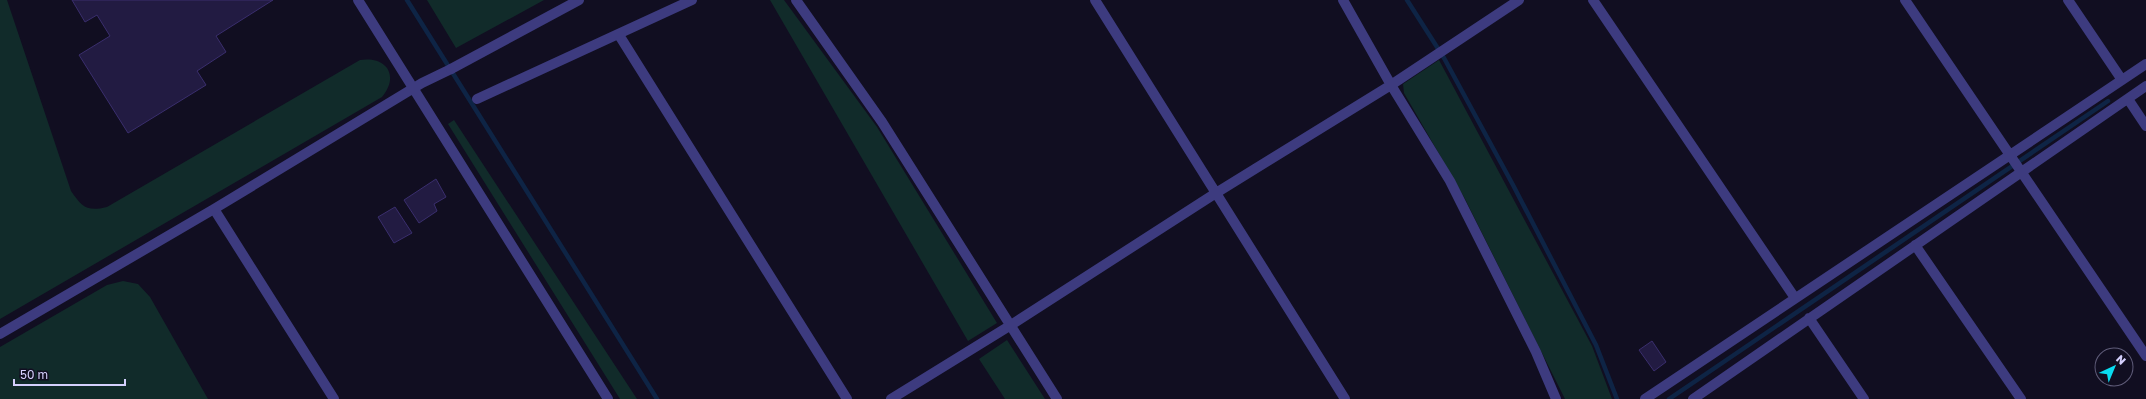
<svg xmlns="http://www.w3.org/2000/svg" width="2146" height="399" viewBox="0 0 2146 399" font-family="'Golos Text',sans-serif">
	<rect width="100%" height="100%" fill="#110e21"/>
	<path fill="#112b2a" d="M0,0h7l64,191c11,16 16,21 36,16l253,-147c26,-4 40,15 22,37l-382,222z
		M427,0h117l-88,48z
		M770,0h14l93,127 120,196 -29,18z
		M1439,60l153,286 20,53h-47l-100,-200 -61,-106 -1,-9z
		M454,120l183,279h-17l-172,-275z
		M123,281l15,3 12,13 58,102h-208v-52l107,-62z
		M1007,340l38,59h-40l-26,-40z"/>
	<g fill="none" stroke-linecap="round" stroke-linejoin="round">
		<path stroke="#0e2445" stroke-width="4.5" d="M407,0l250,399
			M1407,0l37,58 69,127 83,160 21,54
			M1669,399l439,-298"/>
	</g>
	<path fill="#221b42" stroke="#3a2e6d" d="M72,0h201l-57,36 10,16 -29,19 9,14 -78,48 -49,-78 31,-19 -13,-21 -12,7z
		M436,179l10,18 -12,7 3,7 -18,12 -15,-23z
		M395,207l17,26 -18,10 -16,-26z
		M1652,341l14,21 -12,9 -15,-21z"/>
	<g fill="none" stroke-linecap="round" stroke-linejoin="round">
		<path stroke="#3d3b7f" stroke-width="10" d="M358,0l250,399
			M796,0l86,122 175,277
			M1095,0l250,399
			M1343,0l48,85 59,96 86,171 20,47
			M1593,0l202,298
			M1905,0l241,356
			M2068,0l54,80
			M619,35l228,364
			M477,99l215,-99
			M2128,99l18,27
			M214,209l120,190
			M1915,245l106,154
			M1809,318l55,81
			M0,334l214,-125 208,-126 29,-14
			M891,399l120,-74 205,-132 175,-108 128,-85
			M1645,399l501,-335
			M1693,399l453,-313"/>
		<path stroke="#3d3b7f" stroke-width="10" d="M451,69l128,-69"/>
	</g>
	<g transform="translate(2114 367) rotate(44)"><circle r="19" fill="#110e21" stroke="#5f5c79"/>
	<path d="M0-3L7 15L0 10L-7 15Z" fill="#09dcf1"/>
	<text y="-6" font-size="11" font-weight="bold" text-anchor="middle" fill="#d5d0fd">N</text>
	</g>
	<path d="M14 379v6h111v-6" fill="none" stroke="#d5d0fd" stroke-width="2"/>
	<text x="20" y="379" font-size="12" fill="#d5d0fd" stroke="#110e21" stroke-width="3" paint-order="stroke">50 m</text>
</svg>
